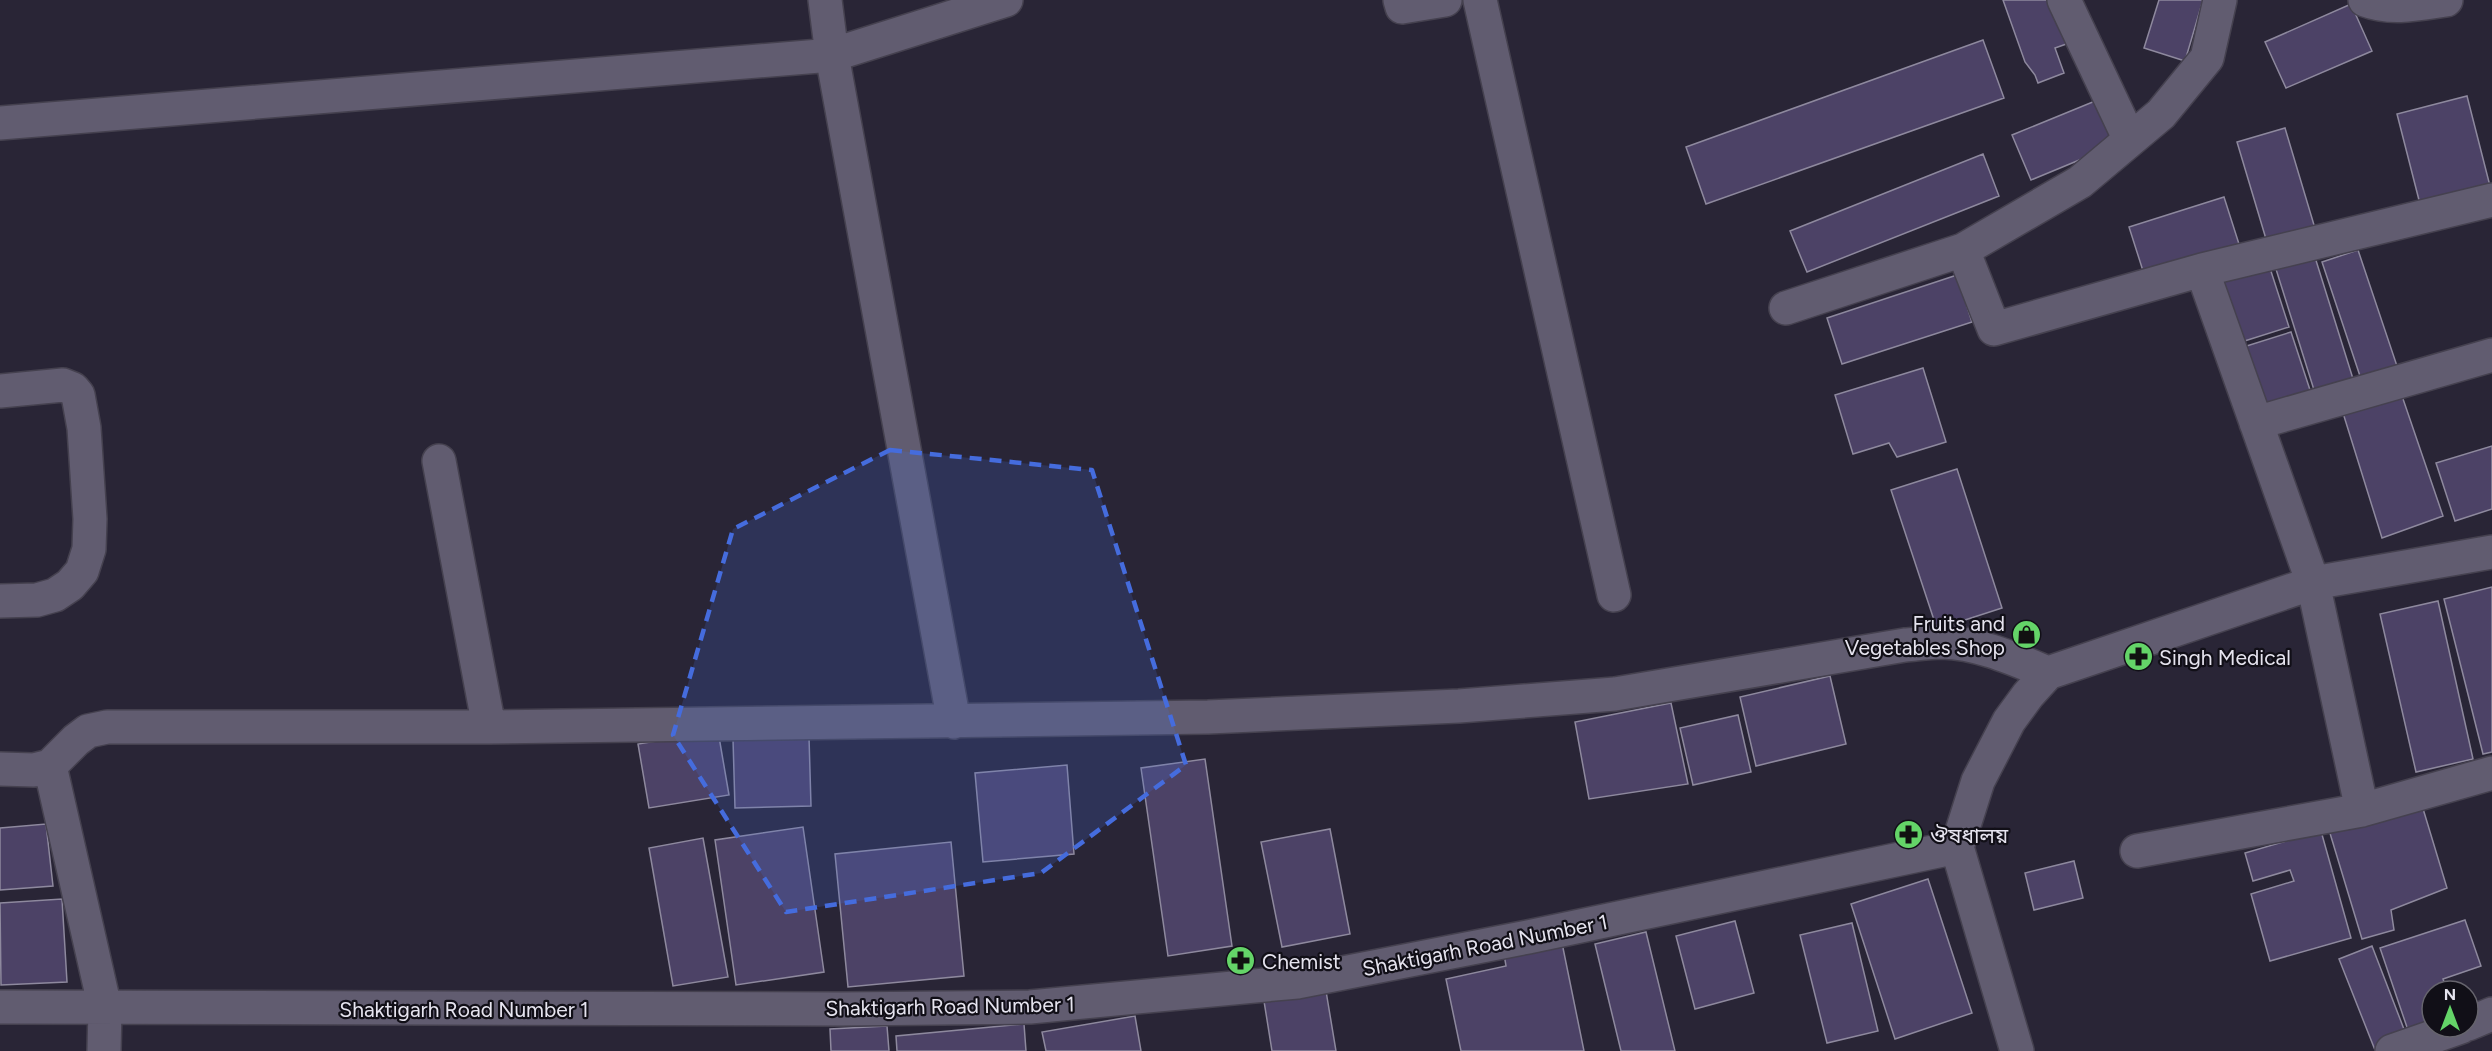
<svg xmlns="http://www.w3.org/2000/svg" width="2492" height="1051" viewBox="0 0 2492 1051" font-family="Figtree,'Noto Sans Bengali',sans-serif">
	<rect width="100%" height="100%" fill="#292536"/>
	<path fill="#4c4266" stroke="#8e899e" stroke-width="1.5" d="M2003,0h54l15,42 -17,6 9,25 -26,10 -3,-8 -10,-13z
		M2159,0h44l-18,61 -41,-13z
		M2351,4l21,47 -86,37 -21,-46z
		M1983,40l21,58 -298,106 -20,-57z
		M2467,96l23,90 -70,18 -23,-90z
		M2100,99l18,45 -87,36 -19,-45z
		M2285,128l32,107 -48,14 -32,-107z
		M1983,154l16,42 -192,76 -17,-41z
		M2224,197l15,47 -95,30 -15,-47z
		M2358,250l39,116 -36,13 -39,-117z
		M2314,254l40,128 -39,11 -40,-127z
		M2268,262l21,65 -54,17 -20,-66z
		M1957,275l15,47 -130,42 -15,-46z
		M2291,332l21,64 -54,18 -21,-65z
		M1923,368l23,74 -49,15 -8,-14 -36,11 -18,-59z
		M2401,393l42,123 -61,22 -39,-125z
		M2492,446v63l-37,12 -19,-58z
		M1957,469l45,139 -65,21 -46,-139z
		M2492,587v165l-9,2 -39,-155z
		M2438,601l35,158 -57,13 -36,-158z
		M1830,676l16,68 -90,22 -16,-69z
		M1671,703l17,81 -99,15 -14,-77z
		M1738,715l13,57 -58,13 -13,-57z
		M718,731l11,64 -80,13 -11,-64z
		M809,737l2,69 -76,2 -2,-69z
		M1205,759l27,187 -64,10 -27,-188z
		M1067,765l7,89 -91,8 -8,-89z
		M2421,802l26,86 -56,22 3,20 -32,9 -33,-109z
		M46,824l7,62 -53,4v-62z
		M803,827l21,145 -88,13 -21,-145z
		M1330,829l20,105 -68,13 -21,-105z
		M2321,831l30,107 -81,23 -19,-67 43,-13 -4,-11 -37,11 -8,-28z
		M703,838l25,139 -55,9 -24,-138z
		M951,842l13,134 -116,11 -13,-133z
		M2074,861l9,37 -49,12 -9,-37z
		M1928,879l44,134 -77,26 -44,-135z
		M62,899l5,83 -66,3 -1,-82z
		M2465,920l16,46 -38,13 4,12h-15v36l-21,12 -31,-91z
		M1735,921l19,72 -59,16 -19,-73z
		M1852,923l26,108 -51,12 -27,-108z
		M1646,932l29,119h-54l-26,-107z
		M1562,943l22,108h-123l-15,-72 60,-13 -2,-12z
		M2372,946l35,91 -32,13 -36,-91z
		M1326,991l10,60h-64l-8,-50z
		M1135,1016l6,35h-95l-4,-19z
		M1024,1024l2,27h-129l-1,-15z
		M887,1026l2,25h-58l-1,-22z"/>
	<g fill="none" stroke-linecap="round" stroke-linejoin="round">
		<defs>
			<path id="minor" d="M825,0l7,55 122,667
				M1400,0l2,7 43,-7
				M1480,0l134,595
				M2064,0l66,140
				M2365,0c26,10 54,4 81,0
				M0,123l832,-68 174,-55
				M1963,250l31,79 208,-59 290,-70
				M2202,270l111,313 49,227
				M1786,308l177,-58 117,-68 81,-68 46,-56 13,-58
				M0,391l63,-6 10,4 5,6 6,33 6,91 -1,30 -7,22 -12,14 -15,10 -18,5 -37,1
				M2256,423l236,-68
				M439,461l50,266
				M50,766l55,242 -1,43
				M0,769l34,1 16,-4 26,-26 12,-9 19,-4h382l719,-10 251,-11 156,-12 290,-49c12,-1 25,-3 37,-3 37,1 72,17 106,31l265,-90 179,-31
				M2137,851l225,-41 130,-37
				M0,1007l841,2 189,-2 267,-25 231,-45 429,-90
				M2468,1024l24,-10
				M2017,1051l-60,-204 21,-66 31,-60 19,-26 20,-22
				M2392,1051l69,-24"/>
		</defs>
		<use href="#minor" stroke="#45414f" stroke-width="36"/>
		<use href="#minor" stroke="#615c70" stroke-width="33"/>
	</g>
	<path fill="#456cdd" fill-opacity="0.2" stroke="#456cdd" stroke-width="4.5" stroke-dasharray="12 8" stroke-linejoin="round" d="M890,450l202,20 94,295 -145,108 -255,39 -113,-177 60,-206z"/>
	<defs>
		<symbol id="shop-disc" viewBox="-11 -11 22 22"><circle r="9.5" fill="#64d468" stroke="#110f17"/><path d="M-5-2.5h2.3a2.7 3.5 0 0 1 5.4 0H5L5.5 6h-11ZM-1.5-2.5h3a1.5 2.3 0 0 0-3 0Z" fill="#111"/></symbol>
		<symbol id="pharmacy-disc" viewBox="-11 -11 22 22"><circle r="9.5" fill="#64d468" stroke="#110f17"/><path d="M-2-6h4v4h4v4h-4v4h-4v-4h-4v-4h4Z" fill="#111"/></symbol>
	</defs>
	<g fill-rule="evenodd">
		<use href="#shop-disc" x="2010" y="618" width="33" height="33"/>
		<use href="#pharmacy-disc" x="2122" y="640" width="33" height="33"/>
		<use href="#pharmacy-disc" x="1892" y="818" width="33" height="33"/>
		<use href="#pharmacy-disc" x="1224" y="944" width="33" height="33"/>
	</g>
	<g text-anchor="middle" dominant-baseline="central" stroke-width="4.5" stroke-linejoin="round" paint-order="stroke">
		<g font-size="21" fill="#e6e4ef" stroke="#110f17" text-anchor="start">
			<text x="2005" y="623" text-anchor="end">Fruits and<tspan x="2005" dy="24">Vegetables Shop</tspan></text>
			<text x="2159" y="657">Singh Medical</text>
			<text x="1930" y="835">ঔষধালয়</text>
			<text x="1262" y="961">Chemist</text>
		</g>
		<g font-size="21" fill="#e6e4ef" stroke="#110f17">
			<text transform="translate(1485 945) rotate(-11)">Shaktigarh Road Number 1</text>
			<text transform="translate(950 1006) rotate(-1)">Shaktigarh Road Number 1</text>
			<text x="464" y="1009">Shaktigarh Road Number 1</text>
		</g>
	</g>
	<g transform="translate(2450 1009)"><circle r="28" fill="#110f17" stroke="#66646d" stroke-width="1.5"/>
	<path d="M0-4.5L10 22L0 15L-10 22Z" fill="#64d468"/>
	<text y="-9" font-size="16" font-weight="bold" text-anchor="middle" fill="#e6e4ef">N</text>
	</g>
</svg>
